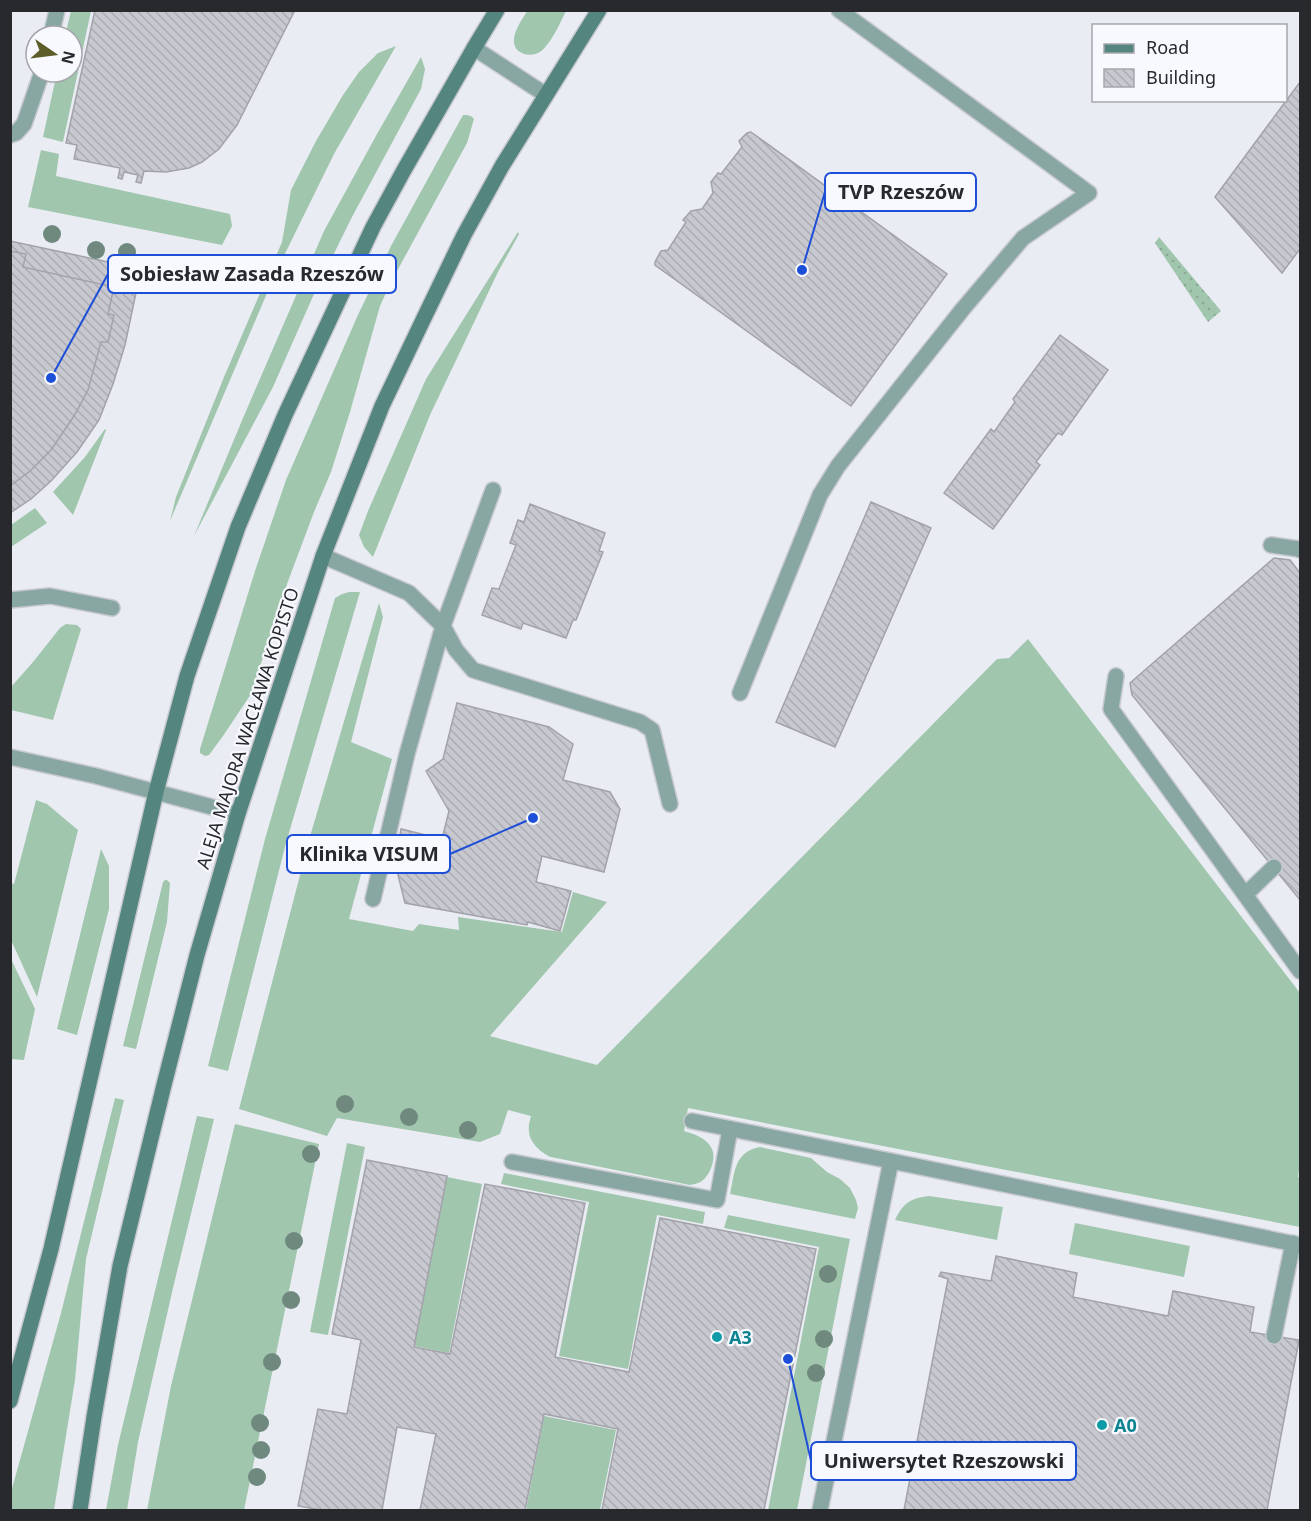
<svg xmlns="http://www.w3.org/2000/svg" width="1311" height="1521" viewBox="0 0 1311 1521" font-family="'Noto Sans',sans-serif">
	<defs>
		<pattern id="park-dots" width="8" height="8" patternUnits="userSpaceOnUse" patternTransform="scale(1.5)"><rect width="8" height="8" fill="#a1c6ae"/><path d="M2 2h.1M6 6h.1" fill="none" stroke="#8baa96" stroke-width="1.8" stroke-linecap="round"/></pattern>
		<pattern id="building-back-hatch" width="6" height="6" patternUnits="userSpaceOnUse" patternTransform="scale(1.5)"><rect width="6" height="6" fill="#c8c9d0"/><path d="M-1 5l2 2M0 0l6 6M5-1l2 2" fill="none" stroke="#acadb3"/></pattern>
	</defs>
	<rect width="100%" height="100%" fill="#eaecf3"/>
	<path fill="#a1c6ae" d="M528,10l38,1c-6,12 -16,36 -28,42 -4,2 -10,2 -14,1 -21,-8 -4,-32 4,-44z
		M71,11h20l-28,131 -20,-5 14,-65h15v-36h-7z
		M396,46l-62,108 -58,118 -106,249 6,-24 48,-120 58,-135 9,-52 25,-49 27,-46 16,-23 19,-19z
		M421,57l4,12 -4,20 -69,128 -38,77 -41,93 -79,149 49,-118 81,-187 53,-97z
		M463,115c5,0 8,0 11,4l-7,24 -76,139 -11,24 -30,106 -19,60 -17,40 -27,72 -36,110 -28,42 -14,19 -4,1 -5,-3v-4l55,-178 31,-91 71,-163 34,-71z
		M41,150l18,4 -3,22 174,38 2,12 -10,19 -194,-38z
		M518,232l1,2 -21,38 -68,143 -57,142 -9,-10 -5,-12 9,-24 58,-132z
		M105,429l1,1 -33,85 -20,-23 32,-35z
		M35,508l12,15 -36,24v-22z
		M349,592h11l-74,251 -58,228 -20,-5 57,-227 70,-241 7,-4z
		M379,603l4,14 -32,125 41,17 -43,160 64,12 6,-7 40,6 -1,-13 104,15 11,-40 34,10 -117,134 107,29 400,-406 12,-1 19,-19 272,354v171l-2,13 2,1v49l-612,-119 -4,23c10,3 23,7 28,18 4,9 -1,24 -9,31 -3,3 -8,4 -13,5l-139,-28c-10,-4 -22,-15 -22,-26 -1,-5 1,-11 2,-15l-23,-6 -8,24 -20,8 -143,-24 -10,18 -88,-27 72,-276z
		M66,624l11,1 4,4 -28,91 -42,-10v-23l22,-25 27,-34z
		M36,800l11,4 31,26 -41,167 -26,-57v-57l3,1z
		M101,849l8,17v43l-32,126 -20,-6z
		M165,880h2l3,3 -3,39 -31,127 -13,-3 40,-164z
		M11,959l24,50 -11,51 -13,-1z
		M115,1098l9,2 -38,159 -11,121 -21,130h-43v-18l50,-179z
		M197,1116l17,3 -41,169 -35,154 -11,68h-21l12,-65z
		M235,1124l84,20 -75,366h-97l24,-124z
		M347,1143l18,4 -37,188 -18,-3z
		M760,1147l51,11 16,14 13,7 10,9 6,12 2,8 -3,11 -125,-25c5,-22 4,-42 30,-47z
		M504,1173l201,39 -2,12 -46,-9 -29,154 -69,-13 30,-154 -88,-18z
		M447,1177l35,7 -33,169 -35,-7z
		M929,1196l74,11 -6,33 -102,-20c8,-17 16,-22 34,-24z
		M728,1215l122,24 -53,271h-29l51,-263 -95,-19z
		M1075,1223l115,23 -6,31 -115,-23z
		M544,1416l72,14 -16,80h-74z"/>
	<path fill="url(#park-dots)" d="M1159,237l62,74 -13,11 -53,-79z"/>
	<path fill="url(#building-back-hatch)" stroke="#a2a3aa" stroke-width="1.5" d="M95,10h200l-58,115 -18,24 -17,13 -13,6 -23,4 -22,-1 -3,12 -5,-1 2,-7 -14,-3 -2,7 -4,-1 2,-10 -46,-9 3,-14 -11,-2z
		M1300,82v167l-18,24 -67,-76z
		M751,132l196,142 -96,132 -196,-141v-3l6,-11 7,-1 18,-28 -3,-2 8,-9 11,-2 11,-16 -2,-11 7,-9 3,1 21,-27 -3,-6 8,-8z
		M10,241l131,28 -16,76 -12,39 -14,36 -22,32 -26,29 -20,18 -21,14v-27l20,-15 21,-21 23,-34 14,-26 13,-48h7l6,-27 -6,-1 6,-27 -91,-20 3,-13 -16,-3z
		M10,251l16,3 -3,13 91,20 -6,27 6,1 -6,27h-7l-13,48 -14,26 -23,34 -21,21 -20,15z
		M1060,335l48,35 -46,65 -4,-2 -22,29 4,3 -47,64 -49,-36 47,-64 3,3 21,-30 -2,-3z
		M871,502l60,26 -96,219 -59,-25z
		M530,504l75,29 -6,18 4,1 -27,68h-3l-7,18 -43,-15 -2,6 -39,-14 10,-27 7,1 17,-44 -6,-2 8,-23 6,2z
		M1274,558l16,2 10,13v327l-168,-205 -2,-12z
		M457,703l92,24 24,17 -10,36 47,12 10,17 -16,63 -62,-16 -6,26 35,9 -11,40 -32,-9 -1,3 -122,-22 -7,-28 -1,-21 4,-25 41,10 7,-28 -23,-40 17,-12z
		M367,1160l80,16 -33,171 36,7 35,-170 100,19 -30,154 74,15 31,-154 156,31 -52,261h-162l16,-81 -74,-15 -19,96h-105l16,-76 -39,-7 -15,83h-61l-23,-4 20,-97 29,5 14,-74 -29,-6z
		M996,1256l81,17 -4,24 95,19 5,-25 81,16 -4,25 49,8 -32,170h-363l44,-231 -9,-3 2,-4 50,9z"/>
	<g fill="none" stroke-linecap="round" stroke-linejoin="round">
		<defs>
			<path id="service" d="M1271,545l28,4 1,1
				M323,556l86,37 34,33 13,24 17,20 167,52 12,8 18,74
				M10,600l40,-4 62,12
				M1116,676l-5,33 189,262
				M740,693l80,-198 18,-29 124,-156 61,-72 66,-45 -250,-183
				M1245,895l29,-28
				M373,899l34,-145 36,-128 50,-136
				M692,1121l199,40
				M512,1162l205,38 13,-71
				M1274,1336l19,-93
				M820,1510l71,-349 409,84"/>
			<path id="minor" d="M51,36l6,-26
				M474,48l72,47
				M10,135l6,-2 8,-9 18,-52
				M10,757l86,19 142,38"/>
			<path id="secondary" d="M10,1401l41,-152 105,-457 31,-116 51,-149 47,-112 88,-188 31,-57 70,-122 23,-38
				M80,1510l14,-93 26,-151 43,-177 34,-134 41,-141 85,-258 59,-150 41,-86 41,-85 38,-69 97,-156"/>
		</defs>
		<use href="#service" stroke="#c7c9cf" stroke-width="18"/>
		<use href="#minor" stroke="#c7c9cf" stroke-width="18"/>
		<use href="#secondary" stroke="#c7c9cf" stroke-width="18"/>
		<use href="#service" stroke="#88a7a2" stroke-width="15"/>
		<use href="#minor" stroke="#88a7a2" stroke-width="15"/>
		<use href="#secondary" stroke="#55857f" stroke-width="15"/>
	</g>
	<g fill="#6f897f">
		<circle cx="52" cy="234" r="9"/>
		<circle cx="96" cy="250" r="9"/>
		<circle cx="127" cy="252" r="9"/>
		<circle cx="345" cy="1104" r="9"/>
		<circle cx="409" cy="1117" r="9"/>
		<circle cx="468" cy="1130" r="9"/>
		<circle cx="311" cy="1154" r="9"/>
		<circle cx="294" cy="1241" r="9"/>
		<circle cx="828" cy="1274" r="9"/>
		<circle cx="291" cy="1300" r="9"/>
		<circle cx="824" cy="1339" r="9"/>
		<circle cx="272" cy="1362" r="9"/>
		<circle cx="816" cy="1373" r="9"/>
		<circle cx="260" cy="1423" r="9"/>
		<circle cx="261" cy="1450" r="9"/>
		<circle cx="257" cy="1477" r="9"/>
	</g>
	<g fill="#0f9aa8" stroke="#f8f9ff" stroke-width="2">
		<circle cx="717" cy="1337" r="6"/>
		<circle cx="1102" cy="1425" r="6"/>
	</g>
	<g text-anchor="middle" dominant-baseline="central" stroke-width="4.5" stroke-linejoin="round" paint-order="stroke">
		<g font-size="18" fill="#28292c" stroke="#f8f9ff">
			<text transform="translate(247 728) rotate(-72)">ALEJA MAJORA WACŁAWA KOPISTO</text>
		</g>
		<g font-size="18" font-weight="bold" fill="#0d838f" stroke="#f8f9ff" text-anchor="start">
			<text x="729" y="1337">A3</text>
			<text x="1114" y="1425">A0</text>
		</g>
	</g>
	<path fill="none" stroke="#1d4ed8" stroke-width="2" d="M802 270L825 192M51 378L108 274M533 818L450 854M788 1359L811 1461"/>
	<g fill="#1d4ed8" stroke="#f8f9ff" stroke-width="2">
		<circle cx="802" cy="270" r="6"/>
		<circle cx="51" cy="378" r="6"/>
		<circle cx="533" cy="818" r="6"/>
		<circle cx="788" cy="1359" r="6"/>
	</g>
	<g fill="#f8f9ff" stroke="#1d4ed8" stroke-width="2">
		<rect x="825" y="173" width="151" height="38" rx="6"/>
		<rect x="108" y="255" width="288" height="38" rx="6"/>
		<rect x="287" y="835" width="163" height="38" rx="6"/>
		<rect x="811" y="1442" width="265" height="38" rx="6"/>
	</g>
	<g font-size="20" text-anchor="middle" font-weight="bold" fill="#28292c">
		<text x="901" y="199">TVP Rzeszów</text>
		<text x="252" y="281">Sobiesław Zasada Rzeszów</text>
		<text x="369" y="861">Klinika VISUM</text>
		<text x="944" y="1468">Uniwersytet Rzeszowski</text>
	</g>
	<rect width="1311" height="1521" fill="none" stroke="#28292c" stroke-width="24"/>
	<rect x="1092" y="24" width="195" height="78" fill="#f8f9ff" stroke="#a5a6ab" stroke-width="1.5"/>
	<rect x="1104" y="44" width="30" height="9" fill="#55857f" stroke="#a5a6ab" stroke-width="1.5"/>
	<text x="1146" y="54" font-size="18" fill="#28292c">Road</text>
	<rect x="1104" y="69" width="30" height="18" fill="url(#building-back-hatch)" stroke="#a5a6ab" stroke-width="1.5"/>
	<text x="1146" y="84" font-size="18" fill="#28292c">Building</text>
	<g transform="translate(54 54) rotate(104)"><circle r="28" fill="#f8f9ff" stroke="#a5a6ab" stroke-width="1.5"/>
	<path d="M0-4.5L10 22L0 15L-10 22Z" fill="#5d5d2a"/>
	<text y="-9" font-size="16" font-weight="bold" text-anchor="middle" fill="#28292c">N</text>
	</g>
</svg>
